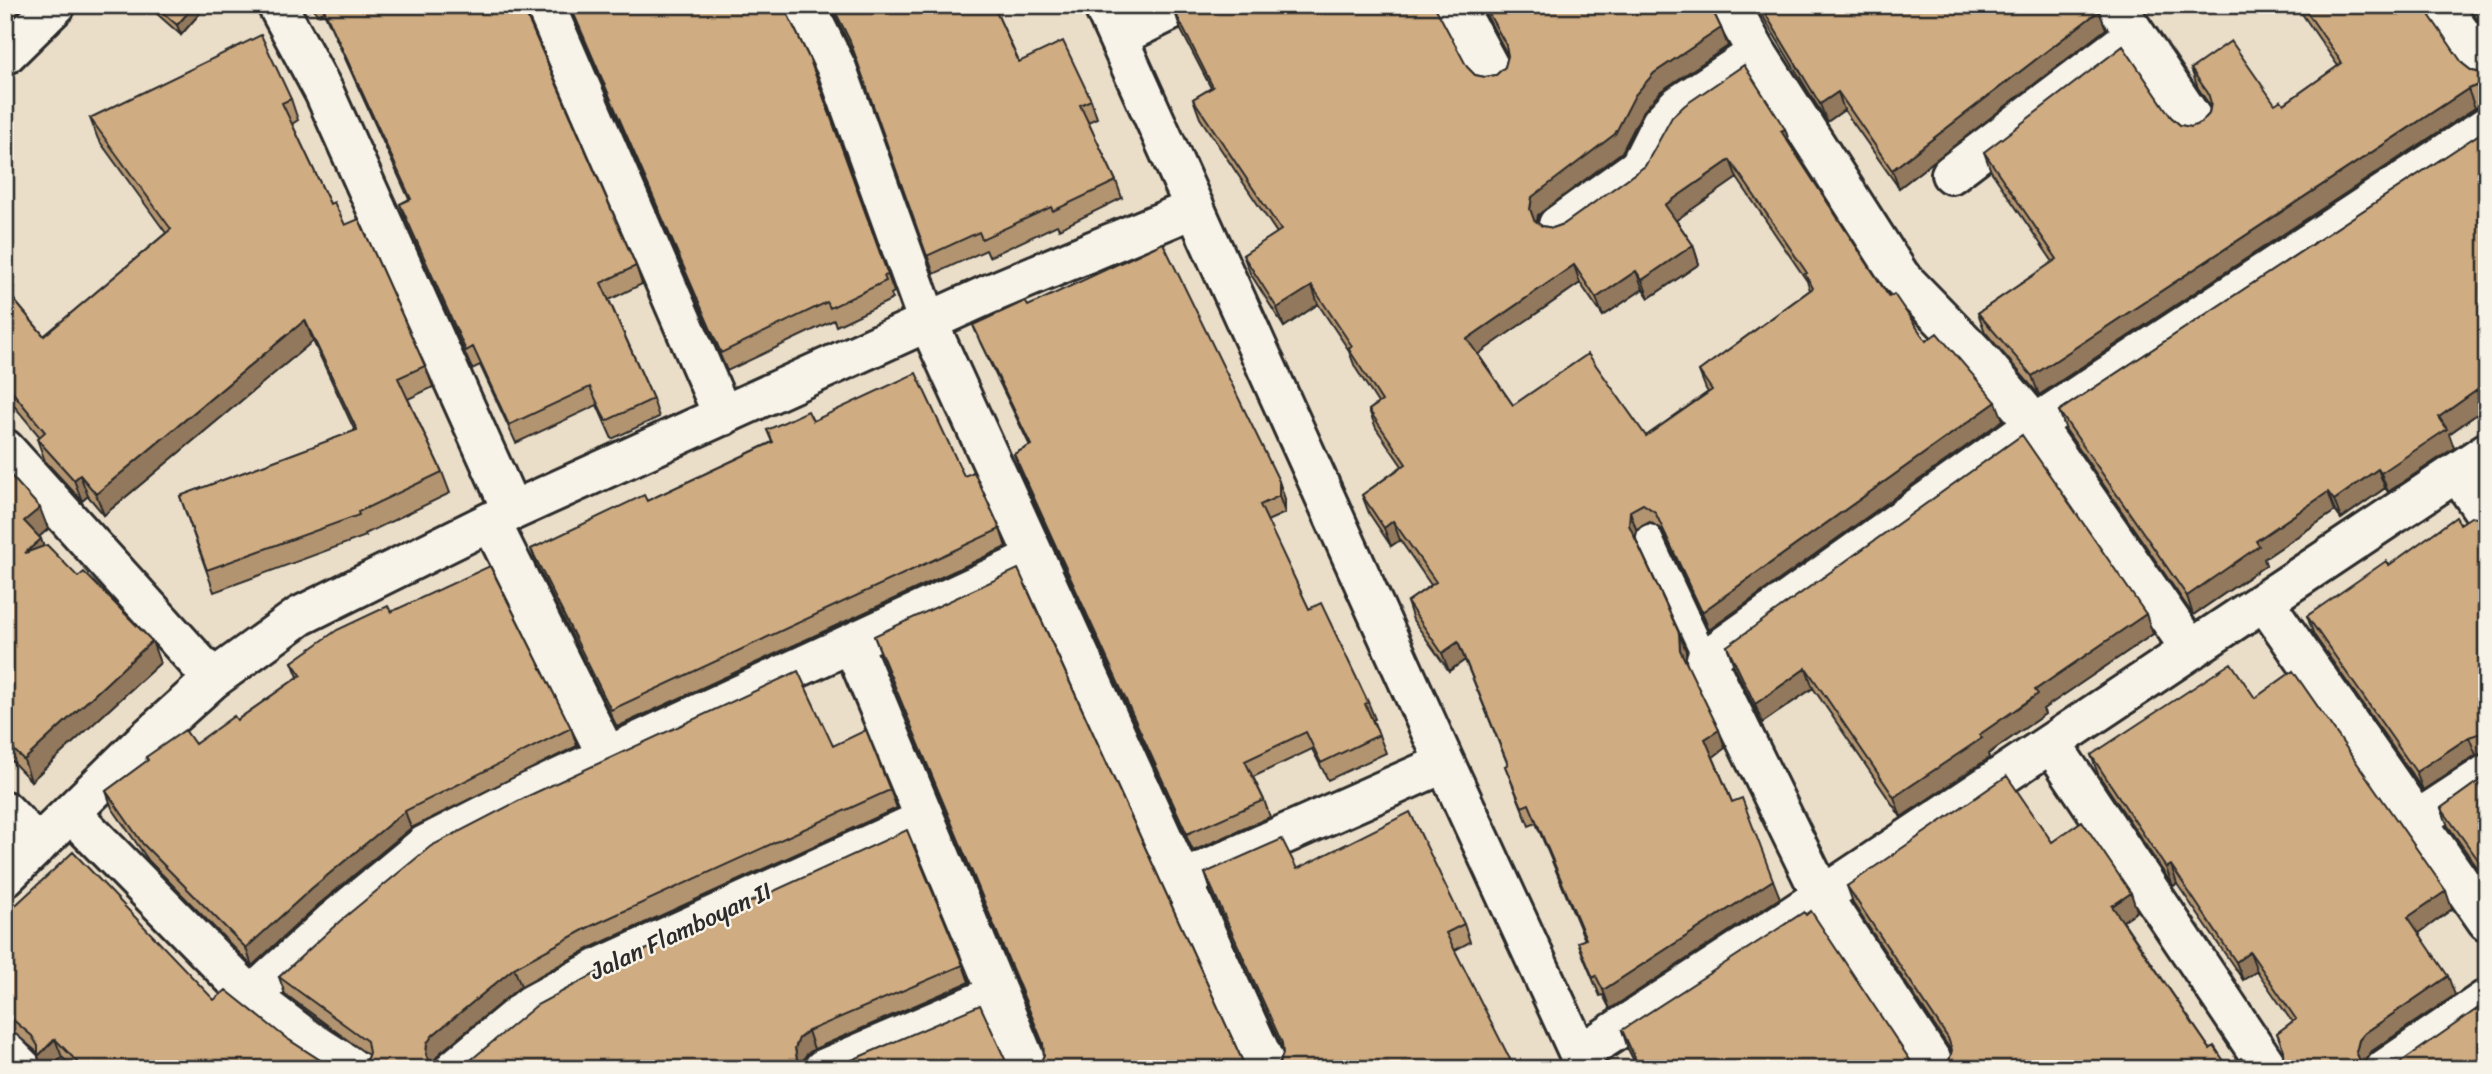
<svg xmlns="http://www.w3.org/2000/svg" width="2492" height="1074" viewBox="0 0 2492 1074" font-family="Sriracha,sans-serif">
	<rect width="100%" height="100%" fill="#ebdec9"/>
	<filter id="ink" filterUnits="userSpaceOnUse"><feTurbulence type="fractalNoise" baseFrequency=".0143" numOctaves="2"/><feDisplacementMap in="SourceGraphic" scale="14" xChannelSelector="R" yChannelSelector="G"/><feConvolveMatrix kernelMatrix="1 2 1 2 8 2 1 2 1" color-interpolation-filters="sRGB"/></filter>
	<g filter="url(#ink)">
		<g fill="none" stroke-linecap="round" stroke-linejoin="round">
			<defs>
				<path id="lane" d="M1649,537l57,122"/>
				<path id="street" d="M277,5l47,87 188,419
					M545,5l178,411
					M805,5l32,64 91,253 340,747
					M1103,5l342,758 141,306
					M1456,5l37,69
					M1730,5l27,48 143,223 76,78 59,70 156,226
					M2116,5l80,119
					M2447,5l4,15 36,50
					M1118,37l65,-32
					M5,55l51,-50
					M1951,174l184,-140
					M1558,225l81,-58 22,-44 16,-17 80,-53
					M5,449l208,230
					M2457,472l30,44
					M491,522l116,234
					M2264,601l223,320
					M852,643l177,426
					M2051,743l218,326
					M5,811l33,34
					M71,813l180,183 55,42 48,31
					M2417,820l70,-46
					M5,877l138,-135 70,-63 87,-63 212,-105 475,-216 208,-87
					M1182,880l263,-117
					M251,996l81,-74 93,-77 98,-50 512,-237
					M5,1051l18,18
					M1580,1054l185,-120 722,-482
					M454,1069l77,-64 72,-39 322,-147
					M823,1069l175,-75
					M1937,1069l-115,-173 -116,-237 329,-235 452,-298
					M2385,1069l102,-70"/>
			</defs>
			<use href="#lane" stroke="#2b2b2b" stroke-width="30"/>
			<use href="#street" stroke="#2b2b2b" stroke-width="44"/>
			<use href="#lane" stroke="#f7f3e8" stroke-width="24"/>
			<use href="#street" stroke="#f7f3e8" stroke-width="38"/>
		</g>
		<path fill="#b39470" stroke="#2b2b2b" stroke-width="2" fill-rule="evenodd" d="M147,5h60l-26,30z
			M312,5h212v4l112,257 6,18 -33,16 44,99 6,18 -47,22 -15,-34 -81,38 -36,-78 -8,4 -66,-147 -6,-18 9,-5 -85,-187 -7,3z
			M569,5h214l27,55 84,232 -3,2 2,5 -57,27 -2,-6 -107,51z
			M830,5h163l26,57 72,38 6,18 -9,4 28,59 6,17 -63,31 -2,-4 -68,32 -3,-7 -52,24 -78,-215z
			M1481,5h229l11,23 7,18 -67,45 -19,22 -20,39 -84,63 -1,8 5,3 11,2 11,-4 221,-95 6,18 98,150 37,44 77,79 -294,210 -47,-100 -12,-8 -14,7v11l43,93 7,18v13l39,84 -12,9 19,45 48,96 -170,111 -7,-14 -3,1 -15,-35 -7,-19 7,-2 -49,-117 -7,3 -24,-60 3,-1 -43,-105 -16,11 -36,-51 -6,-18 24,-17 -31,-45 -9,6 -22,-33 -7,-18 40,-29 -26,-38 -7,-18 9,-7 -23,-36 -7,-18 -30,-45 -34,23 -34,-54 -7,-18 34,-22 -77,-115 -7,-19 18,-11 -30,-58 -6,-18 292,55 8,8 10,2 11,-2 9,-8 3,-11zM1737,178l70,103 3,9 -111,81 7,18 2,3 -62,44 -133,-31 -35,-51 102,-71 23,33 40,-27 6,9 50,-34 -6,-19 -17,-25z
			M1756,5h340l10,24 -207,159 -55,-78 -17,12z
			M2296,5h116l51,59 9,7 10,2 5,-2v33l-12,4 -436,287 -54,-63 -7,-19 75,-51 -62,-91 -7,-19 187,-35 9,8 11,2 10,-4 8,-9 1,-8 -12,-18 -7,-19 84,35h9l54,-38z
			M2469,5h18v29l-16,-24z
			M291,99l7,21 -6,4 38,80 15,21 80,141 8,21 -25,12 34,73 8,21 -85,41 1,2 -152,56 -34,-96 175,-65 -42,-90 -209,174 -16,-19 -6,5 -37,-40 -8,-22 3,-2 -35,-42v-106l39,47 122,-103 -68,-94 -8,-21z
			M2487,129v278l-38,27 5,14 -66,44 -3,-4 -44,31 -6,-8 -71,48 2,6 -73,50 -127,-185 -7,-19z
			M1028,306l257,193v14l-18,8 42,88 59,93 7,17 -2,1 13,33 -58,27 -16,-31 -59,28 11,23 6,17 -77,34 -173,-380 -6,-17 16,-8 -50,-104 -7,-17z
			M813,421l151,55 36,53 6,18 -389,180 -80,-161 -6,-17 116,-48 125,-59 -5,-12z
			M5,469l43,60 -9,8 5,9 116,117 -129,118 -26,-27z
			M2487,518v235l-11,2 -53,35 -109,-155 -7,-19 82,-51 71,-41z
			M391,612l180,116 6,18 -166,82 -93,77 -66,61 -103,-105 -37,-53 -6,-17 41,-30 -1,-4 49,-13 42,-24 61,-43 -6,-15z
			M2153,634l-110,75 2,5 -57,40 1,4 -88,59 -88,-129 -51,35 -28,-57 -7,-20z
			M874,636l368,424 -202,4 4,-9 -1,-9z
			M2255,698l197,211 -33,24 36,62 -83,56 -6,8 -2,7 -89,2 7,-7 2,-9 -7,-19 15,-11 -35,-51 -14,9 -66,-96 -4,2 -75,-112 -7,-19z
			M833,746l57,44 7,18 -303,138 -73,40 -81,67 -6,8 -1,6 -68,-3 3,-9 -83,-61 -6,-17z
			M2487,775v106l-39,-55 -7,-18z
			M2052,842l85,69 -14,10 87,128 18,18 -285,1 6,-7 3,-9 -98,-147 -7,-19z
			M1297,869l167,55 6,18 -15,8 -176,114 4,-10 -1,-6 -71,-157 -6,-18z
			M5,915l209,85 72,38 48,31h-261l-11,-12 -12,12h-8l-4,-13v-3l-27,-23h-6z
			M963,965l6,17 -155,67 -8,6 -5,11 -341,3z
			M1622,1030l290,33 7,6h-281l-10,-20z"/>
		<path fill="#92785b" stroke="#2b2b2b" stroke-width="2" d="M195,5h12l-26,30 -4,-10z
			M2099,11l7,18 -207,159 -7,-18z
			M1721,28l7,18 -67,45 -19,22 -20,39 -84,63 -2,13 -6,-19 2,-12 122,-124z
			M2468,89l7,19 -436,287 -7,-19z
			M1838,92l6,18 -17,12 -7,-18z
			M1785,129l6,18 -10,-16z
			M1730,160l7,18 -65,45 -7,-18z
			M1693,245l6,19 -50,34 -7,-18z
			M1574,265l6,18 -106,74 -7,-18z
			M1636,271l7,18 -40,27 -7,-18z
			M1312,286l6,18 -34,23 -7,-19z
			M305,320l8,21 -209,174 -8,-21z
			M2487,383v24l-38,27 5,14 -66,44 -7,-19 58,-56z
			M1996,402l7,18 -294,210 -7,-18z
			M2378,469l7,19 -44,31 -7,-19z
			M80,475l8,21 -6,5 -8,-21z
			M1279,481l6,18v14l-6,-17z
			M2328,492l7,19 -71,48 2,6 -73,50 -6,-19 69,-55z
			M40,508l8,21 -16,14 -8,-22z
			M1630,511l6,18v14l-7,-18z
			M1393,521l7,19 -9,6 -7,-18z
			M41,539l8,22 -24,-8z
			M2146,614l7,20 -110,75 2,5 -57,40 1,4 -88,59 -7,-20 141,-107z
			M1679,633l7,18v18l-6,-19z
			M152,641l8,22 -129,118 -7,-21z
			M1458,642l7,18 -16,11 -7,-18z
			M1806,668l7,20 -51,35 -7,-19z
			M1719,730l6,18 -13,10 -7,-19z
			M2469,737l7,18 -53,35 -7,-18z
			M405,811l6,17 -93,77 -66,61 -6,-18 66,-60z
			M2171,865l6,19 -4,2 -7,-18z
			M1773,880l7,18 -170,111 -7,-19z
			M2446,891l6,18 -37,27 -7,-19z
			M2131,893l6,18 -18,13 -7,-18z
			M2250,952l7,19 -14,9 -7,-18z
			M514,968l7,18 -81,67 -6,8 -1,8 -7,-15 1,-11 6,-8z
			M2448,976l7,19 -83,56 -6,8 -3,10 -7,-17 3,-12 6,-7z
			M808,1031l6,18 -8,6 -5,11 -4,-6 -2,-12 4,-10z
			M55,1039l7,18 -12,12h-8l-4,-13z"/>
		<path fill="#d0ac82" stroke="#2b2b2b" stroke-width="2" fill-rule="evenodd" d="M154,5h41l-18,20z
			M322,5h200l114,261 -35,17 52,116 -47,22 -16,-34 -81,38 -36,-78 -7,4 -66,-147 11,-5z
			M570,5h213l27,55 78,215 -4,1 2,5 -56,27 -3,-6 -106,51z
			M832,5h161l26,57 44,-21 28,59 -11,5 36,76 -63,30 -2,-4 -69,32 -3,-7 -52,24 -77,-215z
			M1184,5h250l33,62 8,8 10,2 11,-2 9,-8 3,-11 -2,-11 -22,-40h226l11,23 -67,45 -19,22 -20,39 -83,63 -2,12 4,11 8,6 11,2 11,-4 81,-58 27,-49 13,-12 59,-40 41,64 -4,2 108,166 5,-3 32,47 11,-8 59,69 -294,210 -47,-100 -12,-8 -13,7 -1,14 50,108 1,17 39,80 -14,9 27,63 10,-4 31,82 -170,110 -7,-14 -3,2 -15,-36 8,-3 -57,-135 -7,3 -17,-41 3,-2 -50,-122 -16,11 -35,-51 29,-20 -43,-61 -9,7 -22,-33 44,-31 -37,-54 13,-9 -34,-53 4,-2 -40,-60 -35,22 -34,-53 38,-25 -88,-131 20,-12 -38,-75zM1730,160l77,113 -2,1 8,14 -114,83 13,19 -66,46 -58,-82 -75,51 -46,-66 107,-74 22,33 40,-27 6,9 51,-35 -28,-40z
			M1760,5h336l3,6 -207,159 -54,-78 -18,12z
			M2302,5h110l4,6 7,-5 40,58 9,7 10,2 5,-2v16l-8,-2 -11,4 -436,287 -54,-63 79,-54 -73,-107 139,-106 48,71 9,8 11,2 10,-4 8,-9 2,-11 -3,-10 -17,-24 40,-28 44,63 6,-4 3,4 58,-41z
			M2473,5h14v21z
			M261,35l30,64 -9,4 48,101 4,-2 11,23 14,-6 66,147 -27,12 44,94 -84,40 1,3 -152,55 -27,-74 177,-66 -52,-110 -209,174 -16,-19 -6,5 -37,-41 8,-7 -40,-49v-94l39,47 127,-107 -81,-111z
			M2487,129v254l-48,34 8,12 -66,44 -3,-4 -44,31 -6,-8 -72,49 3,5 -72,50 -128,-185z
			M1163,243l116,238v15l-19,9 49,104 12,-6 47,99 -3,2 14,31 -58,28 -15,-31 -61,29 19,39 -77,34 -173,-380 17,-9 -58,-120 52,-24 3,5z
			M916,373l48,103 10,-4 26,57 -389,181 -80,-161 113,-54 3,6 126,-59 -6,-12 41,-19 5,10z
			M2022,435l124,179 -111,76 3,4 -59,41 3,3 -88,59 -88,-129 -51,36 -28,-58z
			M5,469l35,39 -16,13 17,18 -16,14 22,-8 31,32 6,-5 68,69 -128,119 -19,-19z
			M2456,517l4,7 11,-7 12,2 4,-1v217l-9,-1 -9,3 -53,35 -109,-156 79,-55 3,4z
			M490,566l81,162 -166,83 -93,77 -66,60 -103,-104 -37,-53 42,-31 -2,-3 39,-27 10,14 39,-28 3,4 64,-45 -9,-13 45,-32 51,-24 3,6z
			M1018,569l224,491 7,9h-215l6,-5 4,-9 -1,-12 -169,-407z
			M2231,663l24,35 38,-27 153,220 -38,26 40,59 -83,57 -6,7 -3,12 5,11 6,6h-93l8,-8 2,-11 -7,-17 19,-14 -46,-67 -14,10 -65,-97 -5,3 -75,-113z
			M798,671l35,75 33,-16 24,60 -303,138 -73,40 -81,67 -6,8 -1,11 4,11 6,4h-77l6,-5 4,-11 -2,-12 -88,-64 61,-56 91,-75 95,-49z
			M2487,775v97l-46,-64z
			M2007,776l45,66 30,-21 49,72 -19,13 98,143 4,-3 14,21 13,-9 11,11h-311l8,-8 3,-11 -4,-12 -101,-152z
			M1410,812l54,112 -18,9 69,136h-241l5,-5 4,-10 -1,-11 -77,-170 77,-34 15,30z
			M907,830l56,135 -155,66 -9,7 -4,10 2,12 7,9h-344l77,-64 69,-37z
			M73,852l141,148 12,-10 60,48 48,31h-250l-29,-30 -17,17v-10l-6,-10 -27,-23v-98z
			M1811,911l101,152 7,6h-279l-18,-39 182,-118 2,3z
			M2487,1002v67h-97h1z
			M980,1005l29,63 1,1h-179z"/>
	</g>
	<g text-anchor="middle" dominant-baseline="central" stroke-width="5" stroke-linejoin="round" paint-order="stroke">
		<g font-size="24" fill="#2b2b2b" stroke="#f7f3e8">
			<text transform="translate(681 931) rotate(-25)">Jalan Flamboyan II</text>
		</g>
	</g>
	<rect width="2492" height="1074" fill="none" stroke="#f7f3e8" stroke-width="28"/>
	<rect x="14" y="14" width="2464" height="1046" fill="none" stroke="#2b2b2b" stroke-width="2.5" filter="url(#ink)"/>
</svg>
